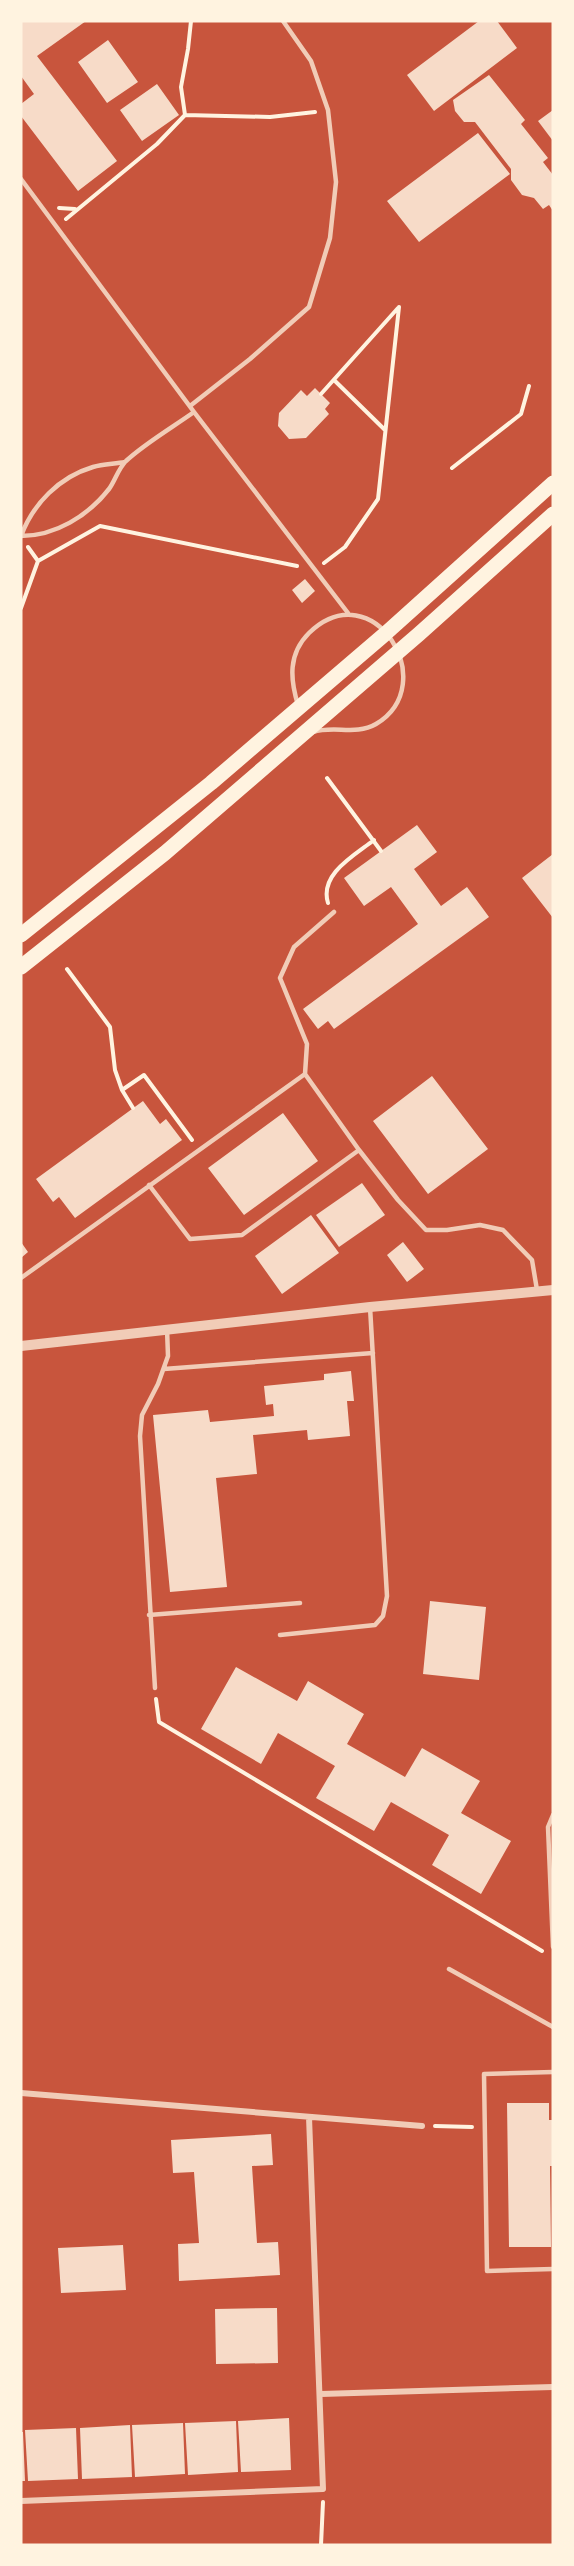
<svg xmlns="http://www.w3.org/2000/svg" width="574" height="2566" viewBox="0 0 574 2566" font-family="Raleway,sans-serif">
	<rect width="100%" height="100%" fill="#c8553d"/>
	<path fill="#f7dbc8" d="M21,21h65l-49,35 80,105 -39,30 -57,-75v-12l13,-10 -13,-18z
		M479,21h18l20,27 -83,63 -27,-36z
		M108,40l30,42 -31,21 -29,-41z
		M489,75l36,45 -4,4 27,34 -5,4 10,13v36l-4,-6 -6,4 -9,-11 -12,-3 -11,-15v-11l-36,-47h-11l-9,-11 -2,-11z
		M157,84l22,31 -37,26 -22,-31z
		M553,110v31l-15,-20z
		M478,133l32,41 -91,68 -32,-41z
		M315,388l15,15 -5,6 4,5 -23,24 -17,1 -11,-13 1,-13 22,-23 6,6z
		M305,579l10,12 -13,12 -10,-13z
		M417,825l20,27 -23,17 27,37 26,-19 22,30 -155,112 -6,-8 -10,8 -15,-20 115,-85 -27,-37 -27,19 -20,-28z
		M553,854v64l-31,-40z
		M432,1076l56,73 -60,45 -55,-73z
		M143,1101l17,23 6,-5 16,21 -107,78 -16,-21 -6,5 -17,-23z
		M283,1113l35,48 -74,54 -36,-47z
		M362,1183l23,32 -46,32 -23,-32z
		M311,1215l28,38 -57,41 -27,-38z
		M21,1242l7,10 -7,6z
		M403,1242l21,27 -17,13 -20,-27z
		M351,1371l3,30h-7l3,35 -42,4 -1,-10 -54,5 4,39 -41,4 11,109 -57,5 -17,-177 55,-5 2,12 64,-6 -1,-12 -7,1 -2,-19 60,-6v-6z
		M430,1601l56,6 -7,73 -56,-6z
		M236,1667l61,34 11,-20 56,33 -17,30 58,33 17,-29 58,33 -19,32 50,28 -30,53 -49,-29 17,-30 -58,-33 -17,29 -58,-33 19,-32 -57,-33 -17,31 -60,-35z
		M507,2103h42v17h4v46h-3l1,81h-42z
		M271,2134l2,31 -21,1 5,77 21,-1 2,33 -101,6 -1,-37 21,-1 -5,-71 -21,1 -2,-33z
		M123,2245l3,45 -65,3 -3,-45z
		M277,2308l1,55 -62,1 -1,-55z
		M289,2418l2,52 -50,2 -3,-51z
		M236,2421l2,51 -50,3 -3,-52z
		M183,2423l2,51 -50,3 -3,-52z
		M130,2425l2,52 -50,2 -2,-51z
		M76,2428l2,51 -50,2 -3,-51z
		M21,2432h2l2,49h-4z"/>
	<g fill="none" stroke-linecap="round" stroke-linejoin="round">
		<path stroke="#fff3e0" stroke-width="4" d="M185,115l-4,-28 7,-38 3,-28
			M59,208l16,1
			M66,219l91,-75 28,-29 85,2 45,-5
			M334,380l51,50
			M321,394l77,-86
			M452,468l69,-54 8,-28
			M28,547l10,14 62,-35 197,40
			M324,563l21,-16 33,-48 21,-192
			M21,608l17,-47
			M327,778l54,73
			M328,903c-9,-29 27,-48 46,-63
			M67,969l43,58 5,43 7,20 11,18
			M122,1090l22,-15 48,65
			M156,1699l3,23 383,229
			M435,2126l37,1
			M321,2545l2,-43"/>
		<path stroke="#f1ccb7" stroke-width="4.5" d="M21,179l173,233 154,201
			M190,406l60,-47 59,-52 21,-69 6,-56 -8,-72 -17,-49 -28,-40
			M21,536c34,0 67,-20 88,-47 6,-8 9,-20 17,-28 18,-17 47,-34 68,-49
			M21,536c12,-32 38,-59 72,-69 10,-3 22,-3 32,-5
			M298,705c-8,-26 -10,-51 11,-72 64,-62 134,51 67,91 -21,12 -41,1 -63,8
			M334,912l-40,35 -14,31 27,66 -2,30 54,76 39,50 28,30h21l33,-5 23,5 29,30 5,30
			M149,1185l41,54 52,-4 117,-85
			M21,1278l284,-204
			M164,1369l209,-16
			M149,1615l151,-12
			M280,1635l95,-10 8,-9 4,-20 -17,-289
			M155,1688l-15,-252 2,-21 16,-31 10,-28 -1,-27
			M553,1815l-5,12 5,120
			M449,1969l104,58
			M553,2072l-69,2 3,197 66,-2"/>
		<path stroke="#f1ccb7" stroke-width="6" d="M21,2093l401,33
			M321,2394l232,-7
			M21,2501l302,-12 -14,-372"/>
		<path stroke="#f1ccb7" stroke-width="10" d="M21,1346l349,-39 183,-17"/>
		<path stroke="#fff3e0" stroke-width="15" d="M21,935l190,-152 174,-149 168,-151
			M21,967l144,-114 254,-219 134,-120"/>
	</g>
	<rect width="574" height="2566" fill="none" stroke="#fff3e0" stroke-width="45"/>
</svg>
